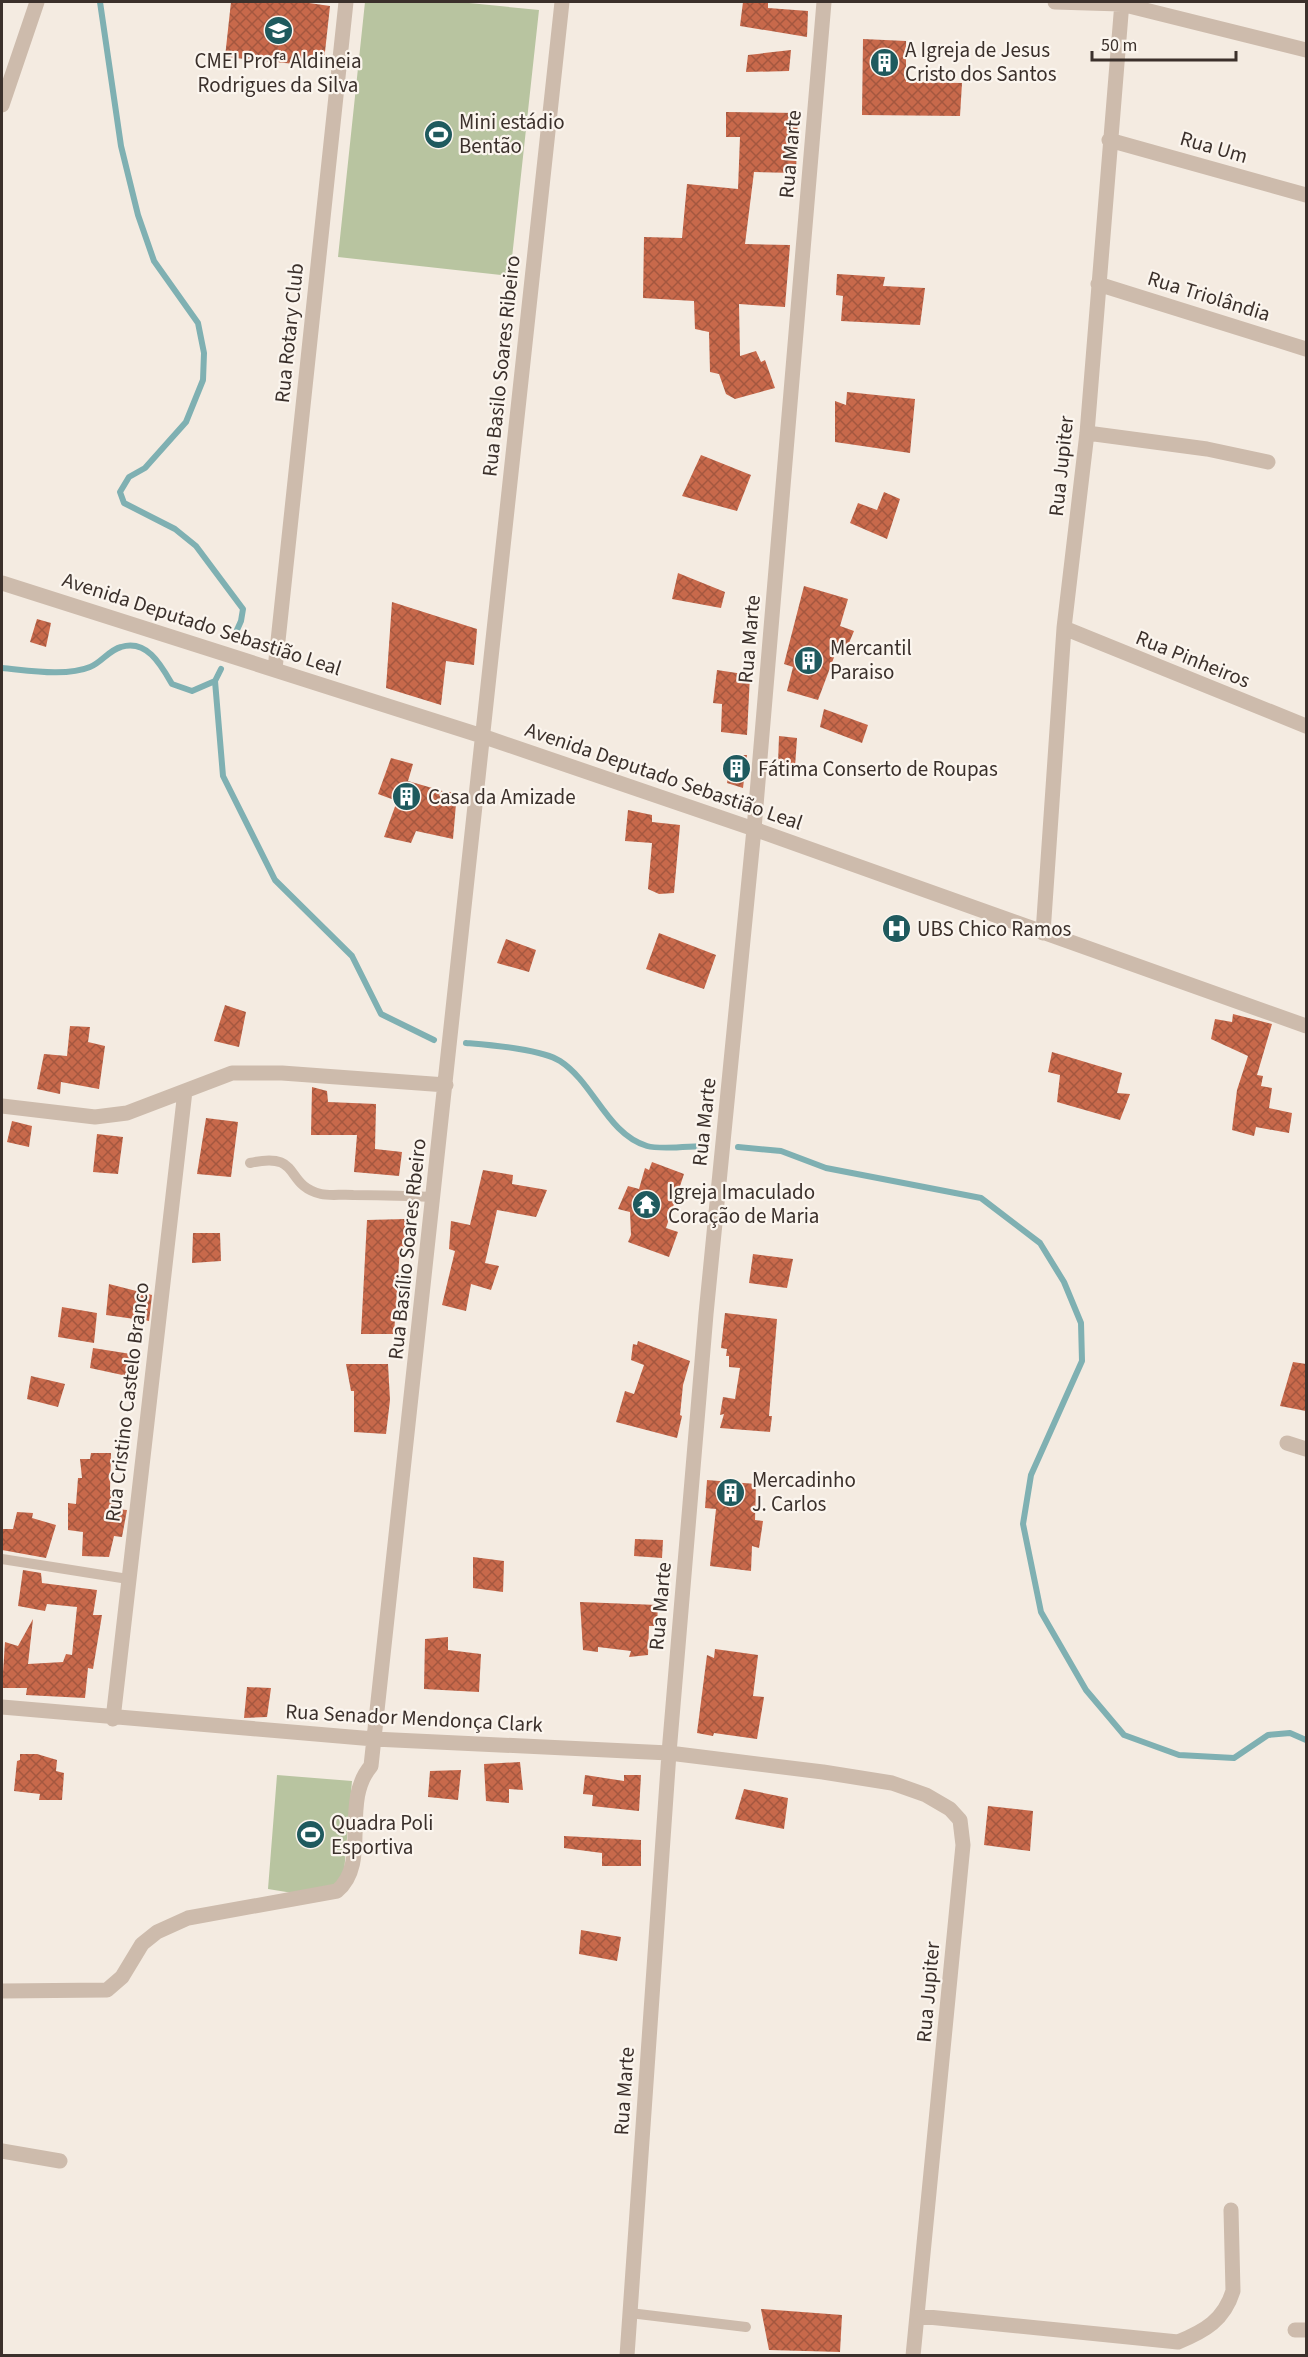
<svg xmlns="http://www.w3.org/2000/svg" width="1308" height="2357" viewBox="0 0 1308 2357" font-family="'Source Sans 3',sans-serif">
	<defs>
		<pattern id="building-cross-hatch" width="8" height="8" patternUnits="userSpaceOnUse" patternTransform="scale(1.5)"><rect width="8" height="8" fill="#c8694b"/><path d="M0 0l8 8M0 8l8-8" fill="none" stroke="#a4573f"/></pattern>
	</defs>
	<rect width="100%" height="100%" fill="#f4ebe1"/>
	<path fill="#b8c4a0" d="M365,2h94l80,8 -29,266 -172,-19z
		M277,1775l75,6 -10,114h-37l-37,-6z"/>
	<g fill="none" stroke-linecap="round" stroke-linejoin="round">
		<path stroke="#7fb0b2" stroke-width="6" d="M100,2l21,144 17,69 16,46 44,62 6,30 -1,27 -17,42 -41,46 -16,9 -9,15 4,11 51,26 21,17 47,63 -2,12 -8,18
			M2,668c24,2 64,9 88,-1 11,-4 19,-17 31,-20 26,-8 40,18 51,37l20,7 23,-10
			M221,669l-6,12 8,95 52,104 77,76 29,58 53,26
			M466,1043c23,2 76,6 94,18 34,22 47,73 87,85 14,4 44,0 59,0
			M738,1147l43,4 45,17 155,30 59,45 24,39 17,41 1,38 -51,114 -8,49 18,88 45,78 38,45 55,20 55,3 34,-23 22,-2 16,7"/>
	</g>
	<path fill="url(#building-cross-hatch)" d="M231,2h71l28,4 -6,55 -28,-3 -1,6 -70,-7z
		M743,2h25v6l40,3 -1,26 -67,-11z
		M863,39l43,2v41l56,1 -2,33 -98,-1z
		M791,50l-2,21 -43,1 2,-17z
		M726,112l72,1 -2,60 -42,-1 -9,72 45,1 -5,62 -46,-3 1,52 16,-5 5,11 4,-2 10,28 -40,11 -9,-5 -7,-20 -9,-2 -1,-40 -14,-3 -1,-28 -51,-3 1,-61 38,1 5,-54 51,5 2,-52h-14z
		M837,274l48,3 -2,9 42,2 -5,37 -79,-4 2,-25 -7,-1z
		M847,392l68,7 -5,54 -75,-11v-41l11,4z
		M701,455l50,20 -14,36 -55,-15z
		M884,492l16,7 -13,40 -37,-16 8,-20 19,7z
		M678,573l47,19 -4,16 -49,-9z
		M804,586l44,13 -8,27 14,5 -10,24 -8,-3 -18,48 -31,-9 6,-24 -9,-3z
		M392,602l85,27 -3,36 -28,-4 -5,44 -55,-17z
		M37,619l14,4 -5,24 -16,-5z
		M717,670l33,5 -3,60 -26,-3 1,-28 -9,-1z
		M824,709l44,16 -6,18 -42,-16z
		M779,736l18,2 -2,29 -17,-3z
		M731,755h16l-4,33 -16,-5z
		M391,758l22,6 -5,17 38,11h11l-4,47 -37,-8 -5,12 -27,-6 13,-36 -19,-7z
		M628,810l24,5v7l28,3 -6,68 -15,1 -11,-5 4,-46 -27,-2z
		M659,933l57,22 -12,34 -58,-20z
		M506,939l30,11 -7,22 -32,-9z
		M225,1005l21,7 -7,35 -25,-6z
		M1233,1014l39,10 -15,51 6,1 -2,10 11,2 -3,20 23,5 -3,20 -33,-6 -2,9 -22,-6 5,-40 11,-34 -37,-17 4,-20 17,3z
		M70,1026l20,1 -2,15 17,4 -6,43 -38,-7 -1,12 -23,-5 7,-35 23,2z
		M1052,1052l70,21 -5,20 13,1 -10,26 -63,-18 3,-27 -12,-3z
		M312,1087l15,4 1,11 48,2 -1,45 27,3 -3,24 -45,-4 3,-37h-46z
		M206,1118l32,4 -7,55 -34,-3z
		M12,1121l20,5 -3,21 -22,-5z
		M97,1134l26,3 -5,37 -25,-2z
		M652,1162l32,12 -18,54 12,4 -9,25 -41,-15 3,-7 -1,-23 -12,-3 10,-23 11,3 6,-21 4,2z
		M483,1170l30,5 -1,9 35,6 -11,27 -39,-7 -12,53 14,3 -8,24 -20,-6 -5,27 -24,-6 13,-54 -6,-2 2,-28 19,4z
		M405,1219v28l-5,1 -6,86h-33l6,-114z
		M193,1233h27l1,28 -29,2z
		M753,1254l40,5 -6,29 -38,-5z
		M109,1284l43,11 -3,26 -43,-6z
		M62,1307l35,6 -3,30 -36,-6z
		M725,1313l52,6 -8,97h3l-2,16 -50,-4 4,-14 -4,1 3,-18 12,2 5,-31 -11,-1v-11h-3l1,-7 -6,-1z
		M638,1341l52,20 -7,24 -3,30 2,1 -5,22 -61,-16 9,-31 9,3 10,-29 -13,-5 2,-16 4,1z
		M93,1348l38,6 -4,22 -37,-8z
		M1293,1362l13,2v47l-26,-5z
		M346,1364h42l2,36 -4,34 -32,-2v-41h-3z
		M31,1376l34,8 -7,23 -31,-8z
		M91,1453h20l-1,37 12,-1 -6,20 11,1 -5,27 -8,-1 -5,21 -27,-1 1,-24 -15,-2v-27l8,1 2,-26h4l-2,-19h10z
		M707,1480l49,4 -1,36 8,1 -4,27 -7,-2 -1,25 -41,-5 6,-57 -11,-1z
		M17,1512l16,1 -1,5 24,7 -10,33 -44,-8v-21h11z
		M635,1539l28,1 -1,18 -28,-2z
		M473,1557l31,4 -1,31 -30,-4z
		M23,1570l18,3 1,10 55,7 -4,25h9l-9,54 -5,-1 -3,30 -59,-3 1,-7h-25l3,-46 13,4 15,-27 -5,45 35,-2 3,-8 6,1 5,-48 -30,-3 -2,7 -27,-5z
		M580,1602l78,3 -1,21h-8l-1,29 -19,2 2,-6 -33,-4v5l-15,-2z
		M448,1637v13l33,4 -2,38 -55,-3 1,-50z
		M715,1649l43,6 -5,41 11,1 -7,42 -43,-6 -1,3 -16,-3 10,-78 7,3z
		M247,1687l24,1 -4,29 -23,1z
		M20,1754h17l20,6 -1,11 8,2 -2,27h-23l1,-6 -26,-3 3,-30 3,-1z
		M520,1762l3,28 -14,-1v14l-23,-2 -2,-37z
		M461,1770l-3,30 -30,-3 2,-26z
		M585,1775l39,6v-6h17l-2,36 -47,-5 1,-11 -10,-1z
		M744,1789l44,9 -4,31 -49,-10z
		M988,1806l45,5 -3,40 -46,-6z
		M564,1836l77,4v26h-39v-13l-38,-5z
		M581,1930l40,7 -4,24 -38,-7z
		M761,2309l81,6 -2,37 -71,-2z"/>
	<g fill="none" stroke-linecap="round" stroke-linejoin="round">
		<path stroke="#cdbbac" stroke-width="10" d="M250,1163c53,-12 33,22 71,31 9,2 22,0 32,1 27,0 54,1 81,2
			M2,1559l126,20
			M630,2313l116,14"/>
		<path stroke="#cdbbac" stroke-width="15" d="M1055,2l66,2 185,46
			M2,105l35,-103
			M1109,140l197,55
			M1098,284l208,65
			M1087,433l120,16 61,13
			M2,583l480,153 272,93 552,197
			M1064,628l242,98
			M275,669l71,-667
			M1043,933l21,-305 23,-195 35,-431
			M2,1106l93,11 32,-4 105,-40h50l164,12
			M1287,1443l19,6
			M2,1707l372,32 295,14 154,19 69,11 34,12 24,14 10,11 3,25 -50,511
			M113,1719l72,-628
			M2,1991l105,-1 15,-13 20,-33 15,-12 31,-14 149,-27c34,-28 3,-89 34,-125l191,-1764
			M2,2151l58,10
			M918,2316l260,26c27,-11 46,-22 55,-51l-2,-81
			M1295,2330h11
			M627,2356l42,-603 37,-439 48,-485 70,-827"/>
	</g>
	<defs>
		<symbol id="school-disc" viewBox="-11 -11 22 22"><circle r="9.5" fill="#1f5a5e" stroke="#fbf5ee"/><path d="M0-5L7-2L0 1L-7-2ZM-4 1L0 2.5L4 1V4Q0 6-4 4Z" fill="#fff"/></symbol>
		<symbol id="building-disc" viewBox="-11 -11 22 22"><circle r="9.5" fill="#1f5a5e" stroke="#fbf5ee"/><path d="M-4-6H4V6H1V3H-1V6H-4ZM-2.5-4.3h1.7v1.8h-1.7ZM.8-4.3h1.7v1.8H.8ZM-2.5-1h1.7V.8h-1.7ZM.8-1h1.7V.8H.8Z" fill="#fff"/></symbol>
		<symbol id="stadium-disc" viewBox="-11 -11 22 22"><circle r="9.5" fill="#1f5a5e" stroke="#fbf5ee"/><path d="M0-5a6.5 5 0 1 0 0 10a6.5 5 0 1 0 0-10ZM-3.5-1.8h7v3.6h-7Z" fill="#fff"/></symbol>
		<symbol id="hospital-disc" viewBox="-11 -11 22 22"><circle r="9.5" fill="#1f5a5e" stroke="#fbf5ee"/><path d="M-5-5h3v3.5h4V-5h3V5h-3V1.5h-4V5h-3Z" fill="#fff"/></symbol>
		<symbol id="temple-disc" viewBox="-11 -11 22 22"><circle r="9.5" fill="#1f5a5e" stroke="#fbf5ee"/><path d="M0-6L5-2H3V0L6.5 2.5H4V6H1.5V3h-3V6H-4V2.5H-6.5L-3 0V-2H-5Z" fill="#fff"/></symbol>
	</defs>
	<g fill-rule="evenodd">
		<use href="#school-disc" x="262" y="14" width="33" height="33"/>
		<use href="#building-disc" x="868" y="46" width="33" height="33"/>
		<use href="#stadium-disc" x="422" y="118" width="33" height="33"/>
		<use href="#building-disc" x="792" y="644" width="33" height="33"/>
		<use href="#building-disc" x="720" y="752" width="33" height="33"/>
		<use href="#building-disc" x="390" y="780" width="33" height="33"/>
		<use href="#hospital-disc" x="880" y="912" width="33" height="33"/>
		<use href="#temple-disc" x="630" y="1188" width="33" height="33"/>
		<use href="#building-disc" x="714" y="1476" width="33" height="33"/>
		<use href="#stadium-disc" x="294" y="1818" width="33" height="33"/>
	</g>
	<g text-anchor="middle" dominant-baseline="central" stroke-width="4.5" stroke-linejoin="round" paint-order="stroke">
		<g font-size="21" fill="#3b302b" stroke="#fbf5ee" text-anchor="start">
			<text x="905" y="50">A Igreja de Jesus<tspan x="905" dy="24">Cristo dos Santos</tspan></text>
			<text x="278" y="61" text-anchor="middle">CMEI Profª Aldineia<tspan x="278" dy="24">Rodrigues da Silva</tspan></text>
			<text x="459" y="122">Mini estádio<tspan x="459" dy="24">Bentão</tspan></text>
			<text x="830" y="648">Mercantil<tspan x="830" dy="24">Paraiso</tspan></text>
			<text x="758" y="769">Fátima Conserto de Roupas</text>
			<text x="428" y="797">Casa da Amizade</text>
			<text x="917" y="929">UBS Chico Ramos</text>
			<text x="668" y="1192">Igreja Imaculado<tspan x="668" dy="24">Coração de Maria</tspan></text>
			<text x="752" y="1480">Mercadinho<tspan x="752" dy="24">J. Carlos</tspan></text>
			<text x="331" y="1823">Quadra Poli<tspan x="331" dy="24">Esportiva</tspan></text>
		</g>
		<g font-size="21" fill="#3b302b" stroke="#fbf5ee">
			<text transform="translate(1214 147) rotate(16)">Rua Um</text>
			<text transform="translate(790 154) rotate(-85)">Rua Marte</text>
			<text transform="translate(1209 296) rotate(17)">Rua Triolândia</text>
			<text transform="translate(289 333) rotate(-84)">Rua Rotary Club</text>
			<text transform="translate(501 366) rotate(-84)">Rua Basilo Soares Ribeiro</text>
			<text transform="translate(1061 466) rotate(-84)">Rua Jupiter</text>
			<text transform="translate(202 624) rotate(18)">Avenida Deputado Sebastião Leal</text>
			<text transform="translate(749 639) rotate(-85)">Rua Marte</text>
			<text transform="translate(1193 659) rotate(22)">Rua Pinheiros</text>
			<text transform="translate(664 776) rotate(19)">Avenida Deputado Sebastião Leal</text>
			<text transform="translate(704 1122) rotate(-84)">Rua Marte</text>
			<text transform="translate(407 1249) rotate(-84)">Rua Basílio Soares Rbeiro</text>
			<text transform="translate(127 1402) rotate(-83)">Rua Cristino Castelo Branco</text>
			<text transform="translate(660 1606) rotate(-85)">Rua Marte</text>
			<text transform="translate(414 1718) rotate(3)">Rua Senador Mendonça Clark</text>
			<text transform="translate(928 1992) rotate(-85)">Rua Jupiter</text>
			<text transform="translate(624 2091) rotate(-86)">Rua Marte</text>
		</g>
	</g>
	<rect width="1308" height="2357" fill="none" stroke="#3b302b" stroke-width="6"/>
	<path d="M1092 51v9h144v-9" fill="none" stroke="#3b302b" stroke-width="3"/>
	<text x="1101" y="51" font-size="18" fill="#3b302b" stroke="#fbf5ee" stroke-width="4.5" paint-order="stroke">50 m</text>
</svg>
